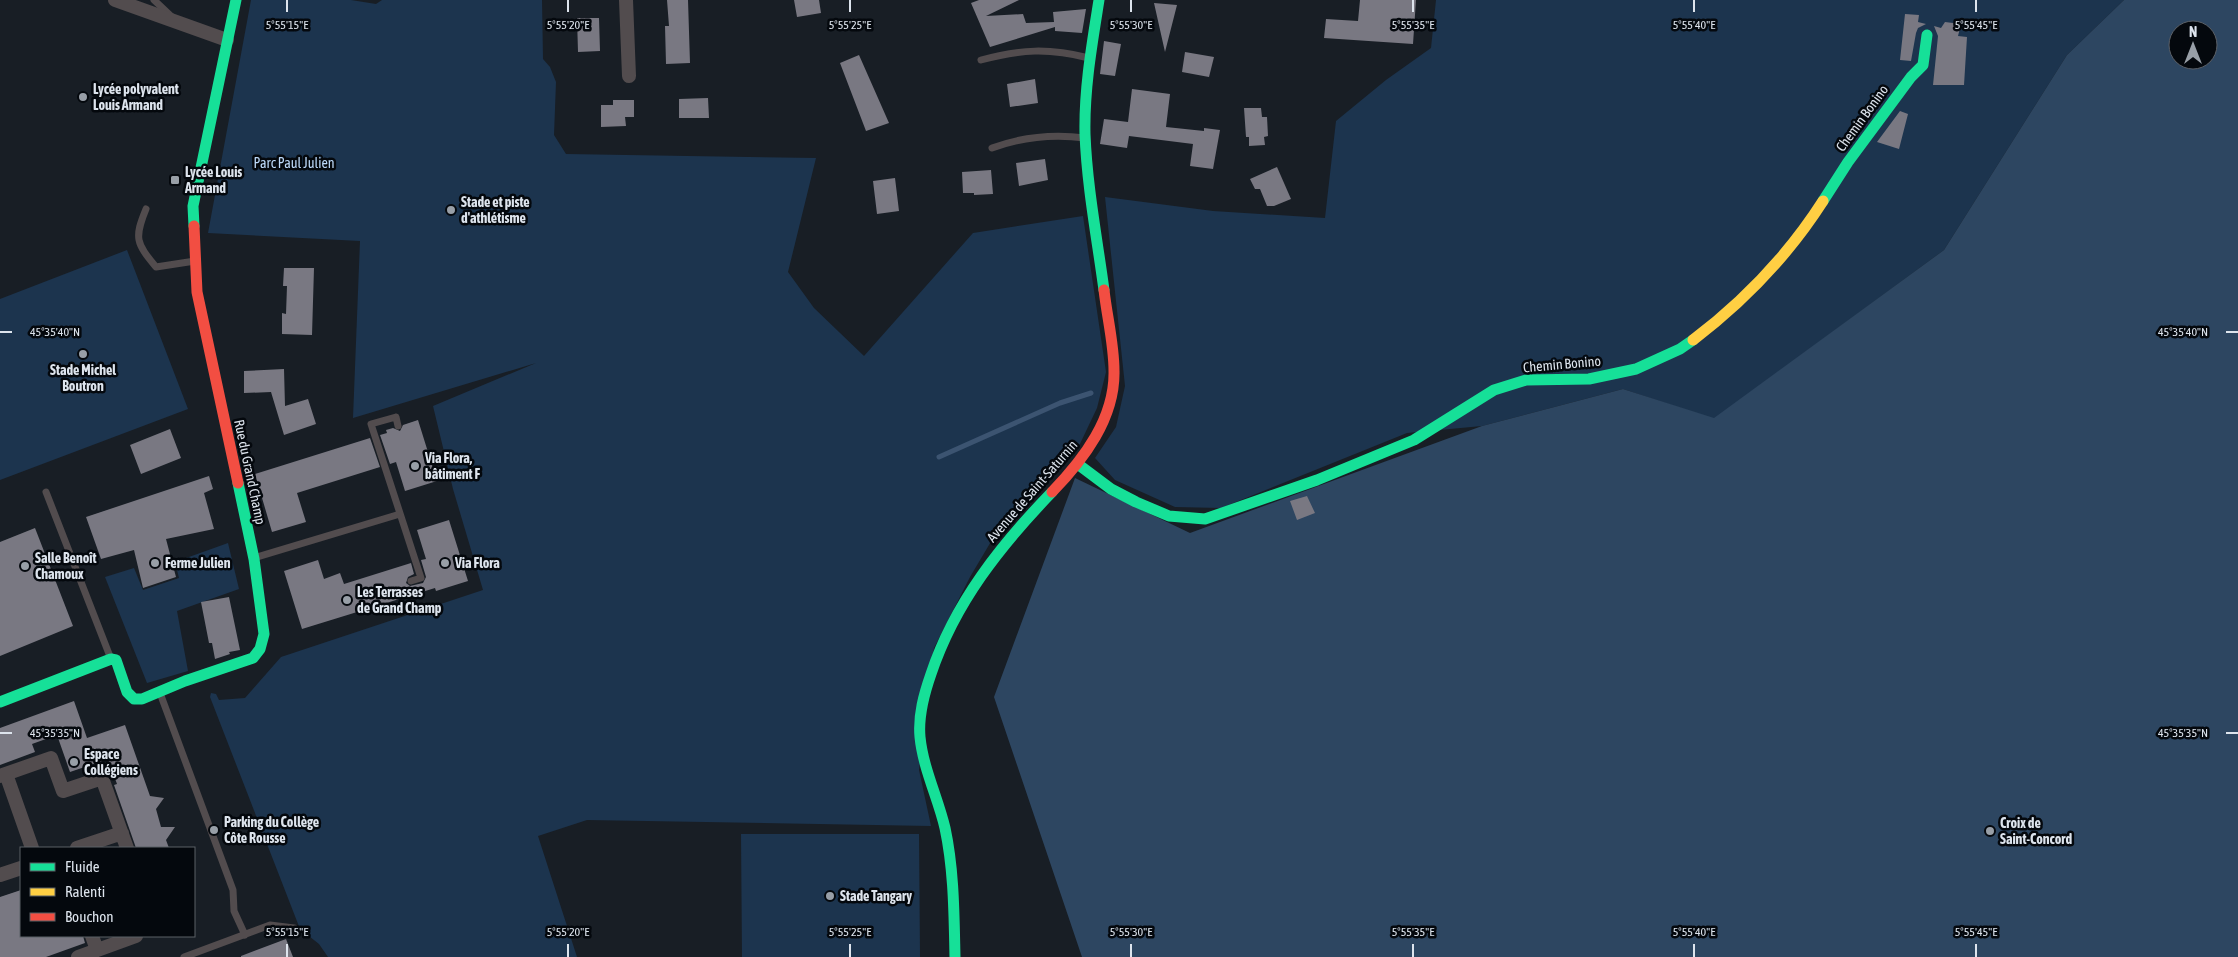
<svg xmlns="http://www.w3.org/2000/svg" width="2238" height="957" viewBox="0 0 2238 957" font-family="'Asap Condensed',sans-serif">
	<rect width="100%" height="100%" fill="#181e25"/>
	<path fill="#1c344e" d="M251,0h100l25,4 6,-4h160l1,59 7,8 6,15 -2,53 12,19 250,4 -28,114 26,36 50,48 109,-123 110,-17 23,156 -9,36 -19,40 -76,75 -32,54 -36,71 -15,122 12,56 -344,-6 -49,16 39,121h-249l-9,-13 -19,-15 -90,-232 1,-4 5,1 3,6 26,-2 36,-41 202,-67 -30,-101 -20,-83 103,-43 -183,55 7,-177 -152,-8z
		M1436,0h688l-57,55 -123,195 -230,169 -91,-30 -141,37 -75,7 -186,75 -46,-1 -60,-27 -20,-22 21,-31 9,-41 -20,-189 108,14 112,7 11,-97 50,-41 45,-32z
		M127,250l61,159 -188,71v-181z
		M228,543l11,46 -62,22 11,60 -41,12 -42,-106 29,-9 9,22 36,-12 -4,-16z
		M741,834h178l1,123h-178z"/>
	<path fill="#2d4661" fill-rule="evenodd" d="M2124,0h114v957h-1156l-88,-260 81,-219 115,55 292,-107 141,-37 91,29 230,-168 123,-195zM2178,30h30v30h-30z"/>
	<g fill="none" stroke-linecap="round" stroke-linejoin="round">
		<path stroke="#3c5471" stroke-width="5" d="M939,457l121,-54 31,-10"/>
	</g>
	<path fill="#797882" d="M667,0h21l2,63 -24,1 -1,-38h4z
		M794,0h25l2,13 -24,4z
		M979,0h40l-33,16 37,-2 3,9 28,-1 -1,-10 33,-3 -4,24 -27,-2v-4l-65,20 -19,-44z
		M1360,0h56l-3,44 -89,-6 2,-19 32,2z
		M1154,3l23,2 -12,47z
		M1905,14l14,1 -1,7 8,2 -8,4 -2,5 -5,28 -11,-1z
		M577,18h22l1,33 -22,1z
		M1945,22l16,2 -3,12 9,1 -3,48h-31l5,-49 -4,-10 7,2z
		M1104,41l17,3 -6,32 -15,-2z
		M1185,52l29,5 -5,20 -27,-5z
		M859,55l30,68 -23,8 -26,-68z
		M1035,79l3,24 -28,4 -3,-23z
		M1132,89l38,5 -4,33 38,4v-3l16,2 -7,39 -23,-3 3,-22 -64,-8 -2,12 -27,-4 4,-25 24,3z
		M708,98l1,20h-30v-19z
		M613,100h21v17h-9l1,9 -25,1v-22h12z
		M1244,108h17l1,9h5l1,19 -4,1 1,8 -16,1v-9h-3z
		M1900,111l8,3 -9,35 -22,-7z
		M1045,159l3,21 -29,6 -3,-23z
		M1277,167l14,32 -17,7h-7l-7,-17h-5l-5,-10z
		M991,170l2,24 -19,1v-2h-11l-1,-21z
		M895,178l4,33 -22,3 -4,-33z
		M284,268h30l-2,67 -30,-1v-21l4,1 1,-28h-4z
		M284,369l1,37 23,-7 8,25 -32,11 -13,-43 -27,1v-22z
		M418,420l19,61 -32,10 -9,-29 -6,2 -10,-29 7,-2 -1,-3 7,-2 7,3 3,-6z
		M170,429l11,29 -40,16 -11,-29z
		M370,438l10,29 -83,26 9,29 -34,10 -17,-58z
		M209,476l4,13 -9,4 10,36 -48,10 10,38 -33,11 -9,-38 -33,9 -15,-42z
		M1307,496l8,17 -18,7 -7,-19z
		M449,520l19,61 -32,10 -1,-3 -133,41 -18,-58 34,-11 6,19 16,-6 4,11 67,-21 3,11 -6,3 -2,6 4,3 13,-3 3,-6 -5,-17 5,-1 -9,-29z
		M35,528l38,98 -73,30v-114z
		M229,597l11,53 -11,2 1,2 -15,5 -3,-16h-3l-8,-41z
		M74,701l13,37 38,-13 25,71 14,2 -8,11 5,18h14l-9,13 3,8h-33l-22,-63 3,-1 -9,-25 -38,13 -13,-37 -25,9 3,8 -35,13v-37z
		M21,890v46h62l2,7 -39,14h-46v-60z
		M286,939l7,18h-52v-1z"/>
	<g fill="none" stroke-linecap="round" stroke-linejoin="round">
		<path stroke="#524c4e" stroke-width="7" d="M154,0l18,17
			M981,60c40,-11 68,-12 108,-2
			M992,148c30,-11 62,-14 93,-10
			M146,209c-12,29 -10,34 10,58l39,-6
			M398,426l-2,-9 -25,7 50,154 -10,3
			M46,492l65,167
			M254,558l146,-44
			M160,693l73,197 1,21 11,24
			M184,957l86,-32 24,3"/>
		<path stroke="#524c4e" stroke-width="14" d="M115,0l112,40
			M626,0l3,76
			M6,774l26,74
			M0,776l51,-18 12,33 39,-13 25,70
			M77,848l45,-15
			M0,875l21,-7
			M92,936l5,14
			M78,957l58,-21"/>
		<path stroke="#16e098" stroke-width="11" d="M1099,0c-7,44 -15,89 -14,134 2,52 12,104 19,156
			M1823,201l25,-39 63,-85 12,-12 4,-30
			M194,226l-1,-20 43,-206
			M1079,465l32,24 25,13 33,14 36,3 112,-39 97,-40 80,-50 32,-10 63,-1 47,-10 44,-20 13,-9
			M0,702l111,-43 5,1 11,32 7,7h8l43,-18 68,-23 7,-9 4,-15 -10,-75 -16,-76
			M955,957c-1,-43 -1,-87 -10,-129 -7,-30 -22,-60 -25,-91 -2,-22 4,-43 11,-63 24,-72 70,-129 121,-182"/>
		<path stroke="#ffcf43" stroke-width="11" d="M1693,340c50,-38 96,-86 130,-139"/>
		<path stroke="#f24e42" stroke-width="11" d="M194,226l3,66 41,191
			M1052,492c32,-33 63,-74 62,-121 0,-27 -7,-54 -10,-81"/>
	</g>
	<path fill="none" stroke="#dde4ed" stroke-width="2" d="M287,0v12M568,0v12M850,0v12M1131,0v12M1413,0v12M1694,0v12M1976,0v12M0,332h12M2226,332h12M0,733h12M2226,733h12M287,944v13M568,944v13M850,944v13M1131,944v13M1413,944v13M1694,944v13M1976,944v13"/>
	<g fill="#989fa7" stroke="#04080d" stroke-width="2">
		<circle cx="83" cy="97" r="5"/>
		<rect x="170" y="175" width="10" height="10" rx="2.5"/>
		<circle cx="451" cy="210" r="5"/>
		<circle cx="83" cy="354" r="5"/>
		<circle cx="415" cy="466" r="5"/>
		<circle cx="155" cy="563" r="5"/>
		<circle cx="445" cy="563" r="5"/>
		<circle cx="25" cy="566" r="5"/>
		<circle cx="347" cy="600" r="5"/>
		<circle cx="74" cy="762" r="5"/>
		<circle cx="214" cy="830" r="5"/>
		<circle cx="1990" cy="831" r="5"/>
		<circle cx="830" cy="896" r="5"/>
	</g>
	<g text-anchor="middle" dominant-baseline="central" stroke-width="5" stroke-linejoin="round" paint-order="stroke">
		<g font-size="14" font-weight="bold" fill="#dde4ed" stroke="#04080d" text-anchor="start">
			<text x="93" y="89">Lycée polyvalent<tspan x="93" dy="16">Louis Armand</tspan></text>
			<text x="185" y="172">Lycée Louis<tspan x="185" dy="16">Armand</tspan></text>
			<text x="461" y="202">Stade et piste<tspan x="461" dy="16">d'athlétisme</tspan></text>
			<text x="83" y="370" text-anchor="middle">Stade Michel<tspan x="83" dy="16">Boutron</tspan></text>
			<text x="425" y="458">Via Flora,<tspan x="425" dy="16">bâtiment F</tspan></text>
			<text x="35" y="558">Salle Benoît<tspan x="35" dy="16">Chamoux</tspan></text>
			<text x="165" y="563">Ferme Julien</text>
			<text x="455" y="563">Via Flora</text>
			<text x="357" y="592">Les Terrasses<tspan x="357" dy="16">de Grand Champ</tspan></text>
			<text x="84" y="754">Espace<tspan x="84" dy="16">Collégiens</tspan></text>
			<text x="224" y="822">Parking du Collège<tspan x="224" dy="16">Côte Rousse</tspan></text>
			<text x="2000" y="823">Croix de<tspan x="2000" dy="16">Saint-Concord</tspan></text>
			<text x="840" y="896">Stade Tangary</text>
		</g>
		<g font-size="14" fill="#dde4ed" stroke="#04080d">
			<text transform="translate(1862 118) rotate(-54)">Chemin Bonino</text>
			<text transform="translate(1562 364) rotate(-5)">Chemin Bonino</text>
			<text transform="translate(250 472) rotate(78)">Rue du Grand Champ</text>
			<text transform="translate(1032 491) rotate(-49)">Avenue de Saint-Saturnin</text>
		</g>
		<g font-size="14" fill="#bedbfb" stroke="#04080d">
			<text x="294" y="163">Parc Paul Julien</text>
		</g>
	</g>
	<g font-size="12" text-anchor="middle" fill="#dde4ed" stroke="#04080d" stroke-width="5" stroke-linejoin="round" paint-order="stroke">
		<text x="287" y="29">5°55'15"E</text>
		<text x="568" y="29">5°55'20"E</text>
		<text x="850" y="29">5°55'25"E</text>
		<text x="1131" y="29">5°55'30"E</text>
		<text x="1413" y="29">5°55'35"E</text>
		<text x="1694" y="29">5°55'40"E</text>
		<text x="1976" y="29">5°55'45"E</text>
		<text x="55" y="336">45°35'40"N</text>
		<text x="2183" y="336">45°35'40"N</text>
		<text x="55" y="737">45°35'35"N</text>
		<text x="2183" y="737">45°35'35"N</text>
		<text x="287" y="936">5°55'15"E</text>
		<text x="568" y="936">5°55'20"E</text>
		<text x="850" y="936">5°55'25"E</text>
		<text x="1131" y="936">5°55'30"E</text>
		<text x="1413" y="936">5°55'35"E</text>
		<text x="1694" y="936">5°55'40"E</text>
		<text x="1976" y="936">5°55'45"E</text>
	</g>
	<rect x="20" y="847" width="175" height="90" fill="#04080d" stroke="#5b6067"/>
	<rect x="30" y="863" width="25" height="8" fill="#16e098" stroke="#5b6067"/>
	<text x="65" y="872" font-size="15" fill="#dde4ed">Fluide</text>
	<rect x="30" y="888" width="25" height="8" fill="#ffcf43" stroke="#5b6067"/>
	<text x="65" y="897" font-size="15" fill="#dde4ed">Ralenti</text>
	<rect x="30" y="913" width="25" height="8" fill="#f24e42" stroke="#5b6067"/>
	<text x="65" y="922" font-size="15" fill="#dde4ed">Bouchon</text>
	<g transform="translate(2193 45)"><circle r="24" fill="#04080d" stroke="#5b6067"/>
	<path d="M0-4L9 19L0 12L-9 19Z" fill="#989fa7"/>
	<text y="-8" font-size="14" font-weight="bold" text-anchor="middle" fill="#dde4ed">N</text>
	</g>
</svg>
